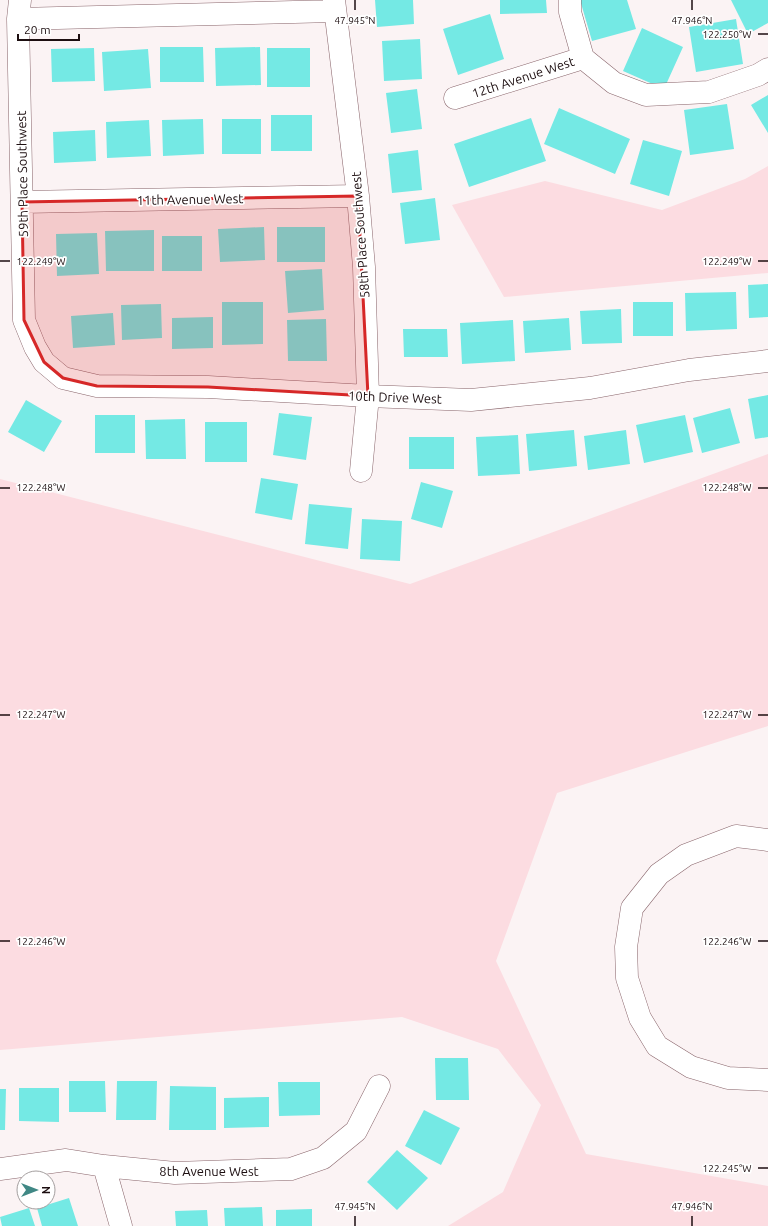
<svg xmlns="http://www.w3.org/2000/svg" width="768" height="1226" viewBox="0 0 768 1226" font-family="Ubuntu,sans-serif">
	<rect width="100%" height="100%" fill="#fbf3f4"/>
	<path fill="#fcdce1" d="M768,166v107l-264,24 -52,-92 93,-24 117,29 83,-31z
		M768,454v272l-211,67 -61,168 90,193 182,32v40h-320l55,-34 38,-87 -43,-56 -96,-32 -402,33v-571l410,105z"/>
	<path fill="#74e9e4" d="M375,0h38l1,24 -37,3z
		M500,0h46l1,13 -47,1z
		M580,0h47l9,29 -44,12z
		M731,0h37v23l-20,11z
		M490,14l14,45 -46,16 -15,-46z
		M736,19l7,45 -47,8 -7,-45z
		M642,28l41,19 -19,42 -41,-18z
		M420,39l2,40 -38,2 -2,-40z
		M160,47h43l1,35h-44z
		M260,47l1,38 -45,1 -1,-38z
		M94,48l1,33 -43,1 -1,-33z
		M267,48h43v39h-43z
		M148,49l3,39 -47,3 -2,-39z
		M417,89l5,40 -31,4 -5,-40z
		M768,95v38l-17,-28z
		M727,104l7,45 -44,6 -6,-45z
		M559,108l71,31 -15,35 -71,-30z
		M271,115h41v36h-41z
		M531,118l15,43 -77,26 -15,-43z
		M203,119l1,35 -41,2 -1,-36z
		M222,119h39v35h-39z
		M149,120l2,36 -44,2 -1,-36z
		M95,130l1,31 -42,2 -1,-31z
		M643,140l39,11 -13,45 -39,-12z
		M418,150l4,40 -30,3 -4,-39z
		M435,198l5,42 -35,4 -5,-41z
		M264,227l1,33 -45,2 -2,-33z
		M277,227h48v35h-48z
		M154,230v41h-48l-1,-40z
		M97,233l2,41 -42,2 -1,-42z
		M162,236h40v35h-40z
		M322,269l2,41 -36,3 -3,-42z
		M768,284v33l-19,1 -1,-33z
		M736,292l1,37 -51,2 -1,-38z
		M222,302h41v42l-41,1z
		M633,302h40v34h-40z
		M161,304l1,34 -40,2 -1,-35z
		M621,309l1,34 -40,1 -2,-33z
		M113,313l2,32 -42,3 -2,-32z
		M213,317v31l-41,1v-31z
		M569,318l2,32 -46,3 -2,-32z
		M326,319l1,42h-39l-1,-41z
		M513,320l2,41 -53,3 -2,-41z
		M403,329h44l1,28h-44z
		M768,395v42l-13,2 -7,-40z
		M26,400l36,21 -18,31 -36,-20z
		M730,408l10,35 -38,10 -9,-35z
		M279,413l33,4 -6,43 -33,-5z
		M95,415h40v38h-40z
		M685,415l8,37 -49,11 -8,-38z
		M185,419l1,40h-40l-1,-39z
		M205,422h42v40h-42z
		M574,430l3,36 -48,5 -3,-37z
		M626,430l4,34 -42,6 -4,-34z
		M518,435l2,39 -42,2 -2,-39z
		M409,437h45v32h-45z
		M261,478l37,6 -6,36 -37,-7z
		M421,482l32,9 -11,37 -31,-9z
		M309,504l43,4 -4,41 -43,-5z
		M362,519l40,2 -2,40 -40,-2z
		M435,1058h33l1,42h-33z
		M69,1081h36l1,31h-37z
		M117,1081h40l-1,39h-40z
		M278,1082h42v33l-41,1z
		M170,1086l46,1v43h-47z
		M19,1088h40v34l-40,-1z
		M0,1089h6l-1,41h-5z
		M269,1097v30l-45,1v-30z
		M424,1110l36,18 -19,37 -36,-19z
		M397,1150l31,28 -31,32 -30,-28z
		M69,1198l9,28h-36l-5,-18z
		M262,1207l1,19h-38l-1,-18z
		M29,1208l6,18h-33l-2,-9z
		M312,1209v17h-36v-16z
		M207,1210l1,16h-32l-1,-15z"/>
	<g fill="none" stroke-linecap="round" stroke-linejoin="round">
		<defs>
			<path id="street" d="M20,0l-2,19 6,301 11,27 9,15 19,16 34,8 111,1 160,9 103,4 119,-12 99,-18 79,-9
				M334,0l24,196 6,71 4,129 -7,75
				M570,0v12l13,46
				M18,19l316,-8
				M455,98l128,-40 31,25 32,12 63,-3 49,-17 10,-6
				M22,202l336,-6
				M768,840l-32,-4 -50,19 -27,19 -27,34 -6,39 1,31 13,40 17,28 34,21 37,11 40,2
				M104,1166l17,60
				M0,1169l66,-9 38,6 71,7 116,-4 32,-11 33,-27 23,-45"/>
		</defs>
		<use href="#street" stroke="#89656b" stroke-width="23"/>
		<use href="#street" stroke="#fff" stroke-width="22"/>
	</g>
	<path fill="#d62828" fill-opacity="0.2" stroke="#d62828" stroke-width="3" stroke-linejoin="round" d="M358,196l10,200 -160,-9 -111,-1 -34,-8 -19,-16 -20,-42 -2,-118z"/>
	<path fill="none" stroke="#1c0e10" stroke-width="1.5" d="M355,0v10M692,0v10M758,34h10M0,261h10M758,261h10M0,488h10M758,488h10M0,715h10M758,715h10M0,941h10M758,941h10M758,1168h10M355,1216v10M692,1216v10"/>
	<g text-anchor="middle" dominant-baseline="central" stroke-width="3.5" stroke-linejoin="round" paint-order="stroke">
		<g font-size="13" fill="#1c0e10" stroke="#fff">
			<text transform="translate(523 77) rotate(-18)">12th Avenue West</text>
			<text transform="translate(22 174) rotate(-91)">59th Place Southwest</text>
			<text transform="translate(190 199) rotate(-1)">11th Avenue West</text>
			<text transform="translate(360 235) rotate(-94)">58th Place Southwest</text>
			<text transform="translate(395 397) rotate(2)">10th Drive West</text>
			<text x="209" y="1171">8th Avenue West</text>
		</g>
	</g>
	<g font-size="10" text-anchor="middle" fill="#1c0e10" stroke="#fff" stroke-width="3.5" stroke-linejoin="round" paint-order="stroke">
		<text x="355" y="24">47.945°N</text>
		<text x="692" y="24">47.946°N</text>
		<text x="727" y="38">122.250°W</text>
		<text x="727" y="265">122.249°W</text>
		<text x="41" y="265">122.249°W</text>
		<text x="727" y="491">122.248°W</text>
		<text x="41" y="491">122.248°W</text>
		<text x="727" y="718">122.247°W</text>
		<text x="41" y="718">122.247°W</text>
		<text x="727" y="945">122.246°W</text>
		<text x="41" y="945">122.246°W</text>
		<text x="727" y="1172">122.245°W</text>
		<text x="355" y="1210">47.945°N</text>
		<text x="692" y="1210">47.946°N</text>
	</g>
	<g transform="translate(36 1190) rotate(90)"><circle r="19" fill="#ffffff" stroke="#a49f9f"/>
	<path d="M0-3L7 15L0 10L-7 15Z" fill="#408885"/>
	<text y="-6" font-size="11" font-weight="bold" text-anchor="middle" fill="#1c0e10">N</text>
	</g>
	<path d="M18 34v6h61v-6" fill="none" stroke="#1c0e10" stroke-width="2"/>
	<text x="24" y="34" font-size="12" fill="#1c0e10" stroke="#ffffff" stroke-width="3" paint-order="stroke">20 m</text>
</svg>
